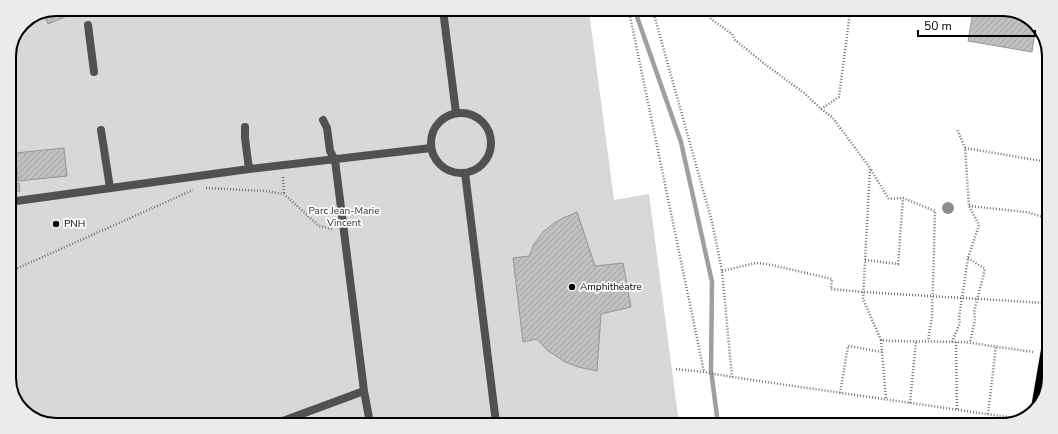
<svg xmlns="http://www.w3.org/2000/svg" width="1058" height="434" viewBox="0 0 1058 434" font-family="'Nunito Sans',sans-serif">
	<defs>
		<pattern id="building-hatch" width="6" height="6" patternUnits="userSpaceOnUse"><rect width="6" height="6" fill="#c0c0c0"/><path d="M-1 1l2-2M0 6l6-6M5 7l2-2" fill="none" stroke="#a3a3a3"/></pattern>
	</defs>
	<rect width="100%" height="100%" fill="#fff"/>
	<path fill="#d8d8d8" d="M56,9l533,2 25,189 35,-6 30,230 -641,-3 -19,-15 -10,-25v-328l14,-30z"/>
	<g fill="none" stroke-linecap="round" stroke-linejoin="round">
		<path stroke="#9f9f9f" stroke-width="4.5" d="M635,11l46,131 31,140 -1,88 7,54"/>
	</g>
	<path fill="url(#building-hatch)" stroke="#959595" d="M56,9h8l3,7 -19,8 -4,-10z
		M973,12l47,1 16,12 -4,27 -64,-11z
		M64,148l3,28 -49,5 -3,-28z
		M19,183l1,8 -11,2v-8z
		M577,212l18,54 28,-3 8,44 -30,7 -4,57 -19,-4 -13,-5 -18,-12 -10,-11 -14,3 -10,-84 16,-2 5,-12 10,-13 10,-8 9,-5z"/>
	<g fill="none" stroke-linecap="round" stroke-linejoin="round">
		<defs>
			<path id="primary" d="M1036,408l10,-58"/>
		</defs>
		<use href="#primary" stroke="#dbdbdb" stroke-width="11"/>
		<path stroke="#737373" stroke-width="2.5" stroke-dasharray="1 2" stroke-linecap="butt" d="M629,11l75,361
			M653,11l59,211 10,49 10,106
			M705,11l6,8 21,15 3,6 31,25 38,28 17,16 11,8 38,51 -7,131 18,41 10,1 74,1 68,10
			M821,109l18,-12 11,-85
			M965,148l83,14
			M871,170l18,29 14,-1 32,13 -3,106 -4,24
			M283,177l1,17
			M206,188l59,3 19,3 35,32 13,3
			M969,206l57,6 21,6
			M968,258l17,11 -11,43 1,8 -5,22
			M865,260l33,4 5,-66
			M722,271l34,-8 11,1 65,15 -1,10 32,3 183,11
			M9,272l184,-82
			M881,340l5,59
			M952,342l8,-19 -1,-5 9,-60 11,-33 -10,-19 -4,-58 -8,-19
			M956,342l1,68
			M676,369l28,3 28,5 289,42
			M840,393l8,-47 34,6
			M910,403l6,-62
			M988,414l8,-68"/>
		<path stroke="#515151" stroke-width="8" d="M443,10l13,103
			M88,25l6,47
			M431 143a30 30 0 1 1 60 0a30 30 0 1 1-60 0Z
			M323,120l4,8 3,23 5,9 29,231 6,32
			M245,127v11l4,31
			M101,130l9,58
			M465,173l31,250
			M9,202l240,-33 182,-21
			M280,422l84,-31"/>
		<use href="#primary" stroke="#000" stroke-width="10"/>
	</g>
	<circle fill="#8d8d8d" cx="948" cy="208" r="6"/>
	<g fill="#000" stroke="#fff" stroke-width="1.5">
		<circle cx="56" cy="224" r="4"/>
		<circle cx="572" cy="287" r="4"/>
	</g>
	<g text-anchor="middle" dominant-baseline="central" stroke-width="3.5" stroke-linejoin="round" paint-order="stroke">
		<g font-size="10" fill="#2f2f2f" stroke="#fff">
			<text x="344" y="211">Parc Jean-Marie<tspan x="344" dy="12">Vincent</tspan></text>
		</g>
		<g font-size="10" fill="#000" stroke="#fff" text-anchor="start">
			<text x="64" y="224">PNH</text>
			<text x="580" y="287">Amphithéatre</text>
		</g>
	</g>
	<path d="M0 0H1058V434H0ZM56 16H1002A40 40 0 0 1 1042 56V378A40 40 0 0 1 1002 418H56A40 40 0 0 1 16 378V56A40 40 0 0 1 56 16Z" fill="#ebebeb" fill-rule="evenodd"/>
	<path fill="none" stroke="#000" stroke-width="2" d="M56 16H1002A40 40 0 0 1 1042 56V378A40 40 0 0 1 1002 418H56A40 40 0 0 1 16 378V56A40 40 0 0 1 56 16Z"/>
	<path d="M918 30v6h117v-6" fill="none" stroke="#000000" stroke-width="2"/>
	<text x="924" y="30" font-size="12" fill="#000000" stroke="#ffffff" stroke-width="3" paint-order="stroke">50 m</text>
</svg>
